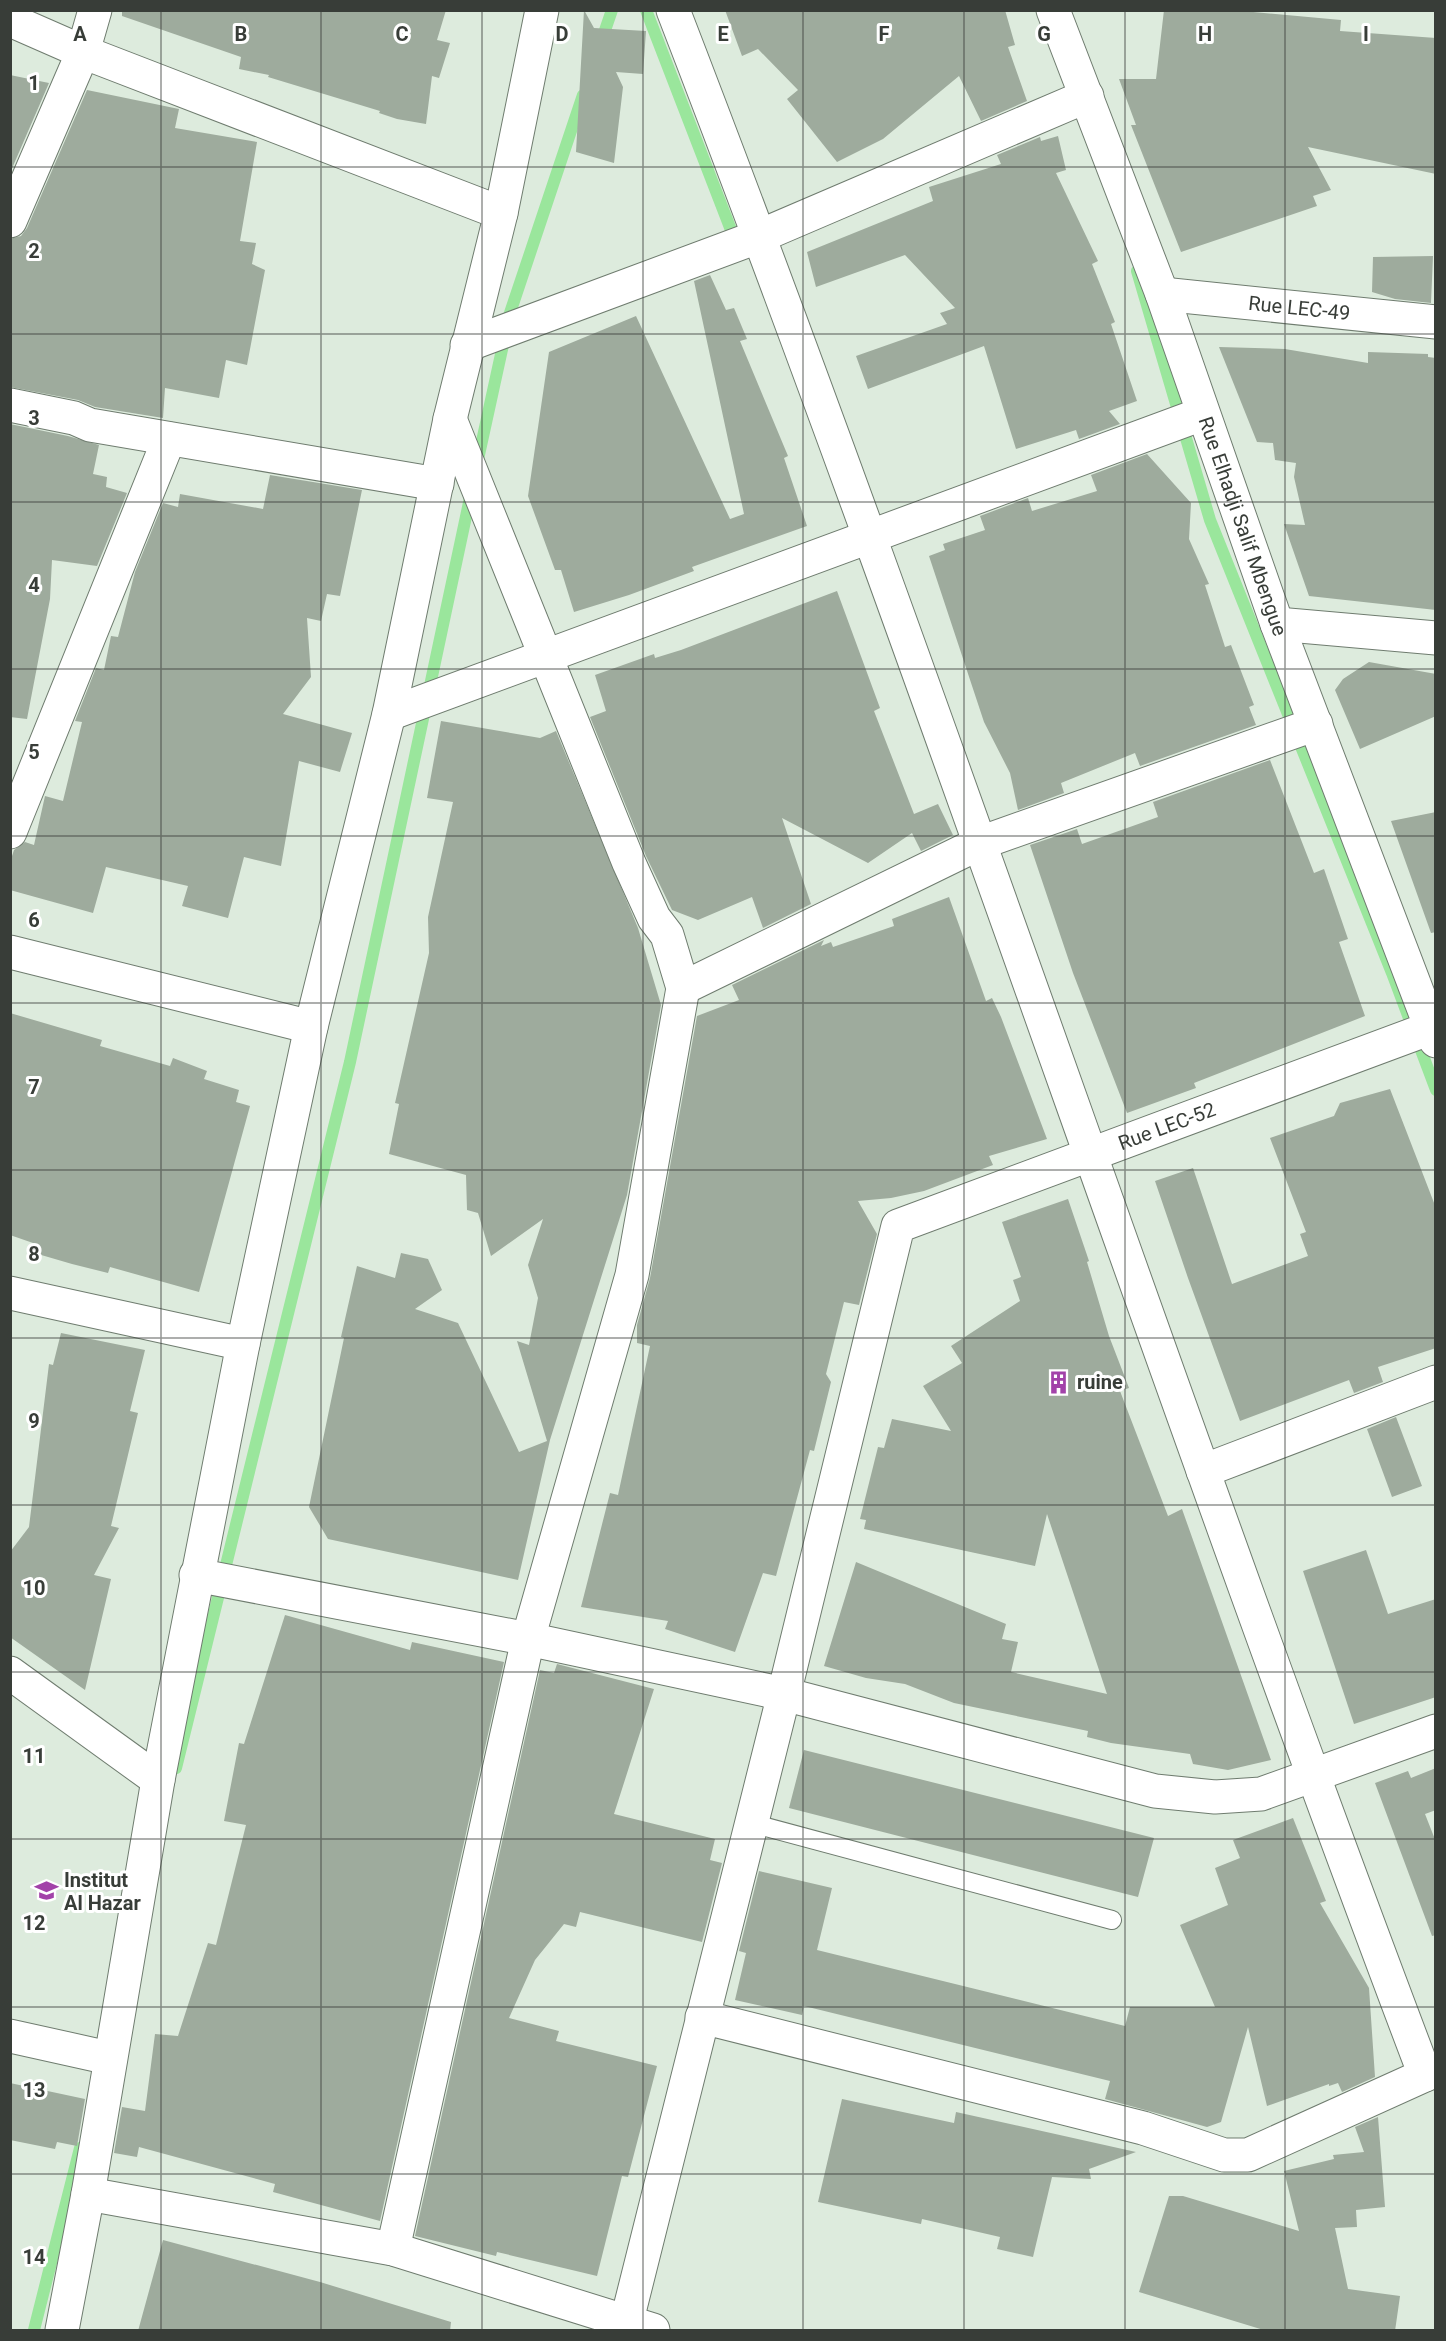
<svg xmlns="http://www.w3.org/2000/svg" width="1446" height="2341" viewBox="0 0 1446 2341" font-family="Roboto,sans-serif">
	<rect width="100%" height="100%" fill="#ddebdd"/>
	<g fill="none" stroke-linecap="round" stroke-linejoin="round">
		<path stroke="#9ae69c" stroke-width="12" d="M646,10l90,233
			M601,42l11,-32
			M1137,271l73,249 182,453 44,117
			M477,464l33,-151 73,-218
			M176,1768l174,-706 121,-569
			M34,2330l46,-182"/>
	</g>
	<path fill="#9eab9d" d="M122,10h324l-9,30 13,3 -11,35 -7,-2 -6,48 -29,-5 -18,-6 1,-2 -112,-34 1,-2 -30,-6 2,-12 -119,-41z
		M584,10l10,18 52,3 -3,43 -27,-2 7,15 -9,76 -38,-11z
		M725,10h280l10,35 -7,2 19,54 -46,20 -22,-45 -76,63 -46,23 -50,-63 11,-9 -40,-41 -16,7z
		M1164,10h68l109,10 -1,11 96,7v136l-128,-27 23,43 -18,6 4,10 -136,46 -50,-127h5l-17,-46h37z
		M10,75l39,8 -39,90z
		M87,90l92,19 -4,19 82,14 -17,99 16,2 -4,21 13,6 -18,95 -21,-5 -7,38 -54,-10 -2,30 -68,-11 -17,-7 -68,-13v-148l11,-3 6,-8z
		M1058,136l8,34 -10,3 42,88 -6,3 23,58 -4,2 26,77 -28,10 11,13 -41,15 -3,-9 -60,19 -32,-103 -116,43 -12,-33 91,-32 -7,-11 15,-5 -50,-53 -89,32 -9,-35 126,-51 -4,-14 72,-23 -4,-9 43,-18 1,4z
		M1433,256l-2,47 -36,-4 -23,-7 1,-35z
		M710,275l16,35 8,-2 13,31 -7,2 48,115 -4,2 23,68 -115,41 2,4 -65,24 -55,17 -13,-42h-6l-27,-74 21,-144 87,-36 94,203 14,-5 -50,-233z
		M1219,347l66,2 83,14v-11l60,2v3l8,1v252l-127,-14 -25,-72 21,1 -11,-48 2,-14 -21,-3 -2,-17 -16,-1z
		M10,424l58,12 31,9 -6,29 14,3 -1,10 21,6 -30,73 -45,-6 -2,39 -23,120 -17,-2z
		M1147,454l44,49 -2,36 20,45 -4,1 20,62 6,-2 23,60 -5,2 7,18 -116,41 -5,-13 -74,30 3,10 -46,17 -8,-37 -26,-51 -55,-166 16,-6 -2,-6 42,-14 -5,-14 48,-18 4,13 65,-20 -6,-16z
		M270,475l92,15 -22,106 -13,-2 -6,27 -14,-3 4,59 -28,37 69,19 -12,39 -41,-11 -18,105 -37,-9 -16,61 -46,-12 6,-20 -82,-19 -13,46 -83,-23v-28l4,-12 11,-8 9,3 11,-49 18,5 19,-79 -7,-1 21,-53 8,2 7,-34 7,1 17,-65 28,-69 15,4 2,-13 83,15z
		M837,591l43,117 -6,3 40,103 24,-10 15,31 -32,16 -9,-18 -44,30 -86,-45 29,86 -48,24 -11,-31 -54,23 -26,-10 -26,-54 -56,-139 16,-6 -11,-36 59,-21 1,4 26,-8z
		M1369,662l67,12v42l-76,33 -25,-59 8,-11z
		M441,721l99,17 16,-7 82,197 23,77 -34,190 -77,245 -32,140 -190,-41 -19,-32 35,-169 -3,-1 16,-71 38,12 6,-25 27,6 14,31 -27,19 43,14 61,129 28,-11 -30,-100 12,4 9,-47 -10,-33 15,-46 -52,37 -13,-43 -11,-3 -1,-35 -77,-21 10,-50 -4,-1 34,-150 -1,-36 25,-115 -26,-4z
		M1270,760l44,113 10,-4 24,70 -9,3 26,74 -171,67 2,5 -69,25 -54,-140 -43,-128 47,-16 5,15 76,-27 -5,-15z
		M1436,812v120l-5,1 -40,-112z
		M949,897l37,104 6,-3 9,19 46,122 -58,17 4,9 -69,26 -33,7 -33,3 19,33 -16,63 -2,8 -15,-3 -18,72 5,8 -17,69 -4,-1 -34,126 -13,-3 -28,79 -70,-23 3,-8 -87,-14 29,-114 8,2 32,-149 -13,-3v-18l13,-47 47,-262 42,-16 -7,-15 92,-45 -3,6 10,-4 2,5 61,-21 -2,-7z
		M10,1013l92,27 -2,6 70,20 3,-8 34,13 -3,8 35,11 -3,12 14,4 -51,186 -89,-25 -2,6 -36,-9 -41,-12 2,-9 -23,-8z
		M1390,1089l46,119v140l-58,19 5,15 -29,11 -5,-13 -109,41 -52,-143 -33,-97 38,-13 39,116 76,-28 -8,-22 6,-2 -36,-94 64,-22 6,-13z
		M1068,1199l21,62 -2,1 22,74 20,52 -9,3 48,125 14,-7 89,251 -43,10 -35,-6 -3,-10 -79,-11 -24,-6 1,-6 -134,-28 -49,-19 -39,-6 -42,-12 32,-104 150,62 -4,15 16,3 -7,30 96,22 -60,-180 -12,52 -171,-37 2,-9 -6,-1 18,-72 6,1 8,-29 59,12 -28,-45 39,-23 -11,-17 69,-45 -7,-21 8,-3 -19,-55z
		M61,1333l84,17 -15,61 8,2 -27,113 8,2 -25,47 17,4 -26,111 -75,-53v-85l19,-25 20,-163 4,1z
		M1396,1417l26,69 -30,11 -25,-68z
		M1366,1550l22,64 48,-15v98l-82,27 -51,-153z
		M285,1615l125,35 2,-8 92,20 -124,559 -107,-29 2,-8 -136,-37 -2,10 -23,-4 8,-46 23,4 10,-77 23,2 30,-93 8,2 30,-120 -22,-4 15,-78 5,1z
		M557,1664l97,25 -40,125 101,25 -5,21 12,3 -20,79 -122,-30 -4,15 -12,-3 -29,36 -26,58 50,13 -3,10 101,25 -29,111 -6,-1 -25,100 -100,-24 -1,4 -81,-20 125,-566 14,3z
		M804,1750l350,88 -16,59 -349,-89z
		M1436,1768v42l-11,4 11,28v93l-4,1 -57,-153 33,-12 3,7z
		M1293,1818l33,83 -6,2 49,85 6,89 -33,15 -4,-9 -9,3v-2l-62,22 -19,-79 -27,95 -14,5 -102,-28 5,-18 -306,-75 -2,9 -67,-15 11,-47 -7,-2 20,-80 73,17 -15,62 308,76 5,-19h85l-35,-82 48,-20 -13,-37 25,-10 -7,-18z
		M10,2083l75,16 -8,47 -20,-4 -2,7 -45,-9z
		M842,2099l112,24 2,-11 180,40 -47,17 2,10 -39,-2 -19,80 -36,-8 3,-12 -78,-18 -1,5 -103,-22z
		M1378,2117l7,90 -29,3 1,17 -22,1 13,61 52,7 -5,35h-128l-128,-39 30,-96h14l116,35 -15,-60 50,-12 -1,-4 31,-3 -9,-25z
		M163,2240l157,42 131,40 -1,9h-312z"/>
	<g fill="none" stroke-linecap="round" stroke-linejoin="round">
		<defs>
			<path id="service" d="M751,1823l361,97"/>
			<g id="minor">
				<path d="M673,10c264,684 492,1380 752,2065"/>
				<path id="s1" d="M1053,10l109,284 115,330 159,417"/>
				<path d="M10,20l73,32 418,161"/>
				<path d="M10,221l73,-169 12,-42"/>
				<path id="s2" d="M1162,294l274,28"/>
				<path d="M467,345l293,-109 327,-140"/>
				<path d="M10,405l64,13 16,7 347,59"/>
				<path d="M1277,624l159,14"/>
				<path d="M389,714l813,-300"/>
				<path d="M10,832l159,-393"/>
				<path d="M10,952l301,75"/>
				<path d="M683,988l297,-145 336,-119"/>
				<path d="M10,1293l233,51"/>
				<path d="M1203,1471l233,-89"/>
				<path d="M196,1575l332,64 256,55 371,97 60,6 46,-3 175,-63"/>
				<path d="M10,1673l148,107"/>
				<path d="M702,2017l441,111 81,27h24l188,-85"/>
				<path d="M10,2036l99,22"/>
				<path d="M88,2194l305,55 260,81"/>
				<path d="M393,2249l135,-610 104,-364 51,-287 -16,-53 -13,-17 -25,-55 -179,-444"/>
				<path id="s3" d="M626,2324l158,-630 114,-468 538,-200"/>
				<path d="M62,2330l26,-136 70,-414 85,-436 68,-317 78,-313 61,-295 51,-206 41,-203"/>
			</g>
		</defs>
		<use href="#service" stroke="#6f7c6f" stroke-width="20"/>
		<use href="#minor" stroke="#6f7c6f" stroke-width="35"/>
		<use href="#service" stroke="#fff" stroke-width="18"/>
		<use href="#minor" stroke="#fff" stroke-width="33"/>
	</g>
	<path fill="none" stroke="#383d38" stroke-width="1.5" stroke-opacity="0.55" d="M161,10v2320M321,10v2320M482,10v2320M643,10v2320M803,10v2320M964,10v2320M1125,10v2320M1285,10v2320M10,167h1426M10,334h1426M10,502h1426M10,669h1426M10,836h1426M10,1003h1426M10,1170h1426M10,1338h1426M10,1505h1426M10,1672h1426M10,1839h1426M10,2007h1426M10,2174h1426"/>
	<defs>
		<symbol id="building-bare" viewBox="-9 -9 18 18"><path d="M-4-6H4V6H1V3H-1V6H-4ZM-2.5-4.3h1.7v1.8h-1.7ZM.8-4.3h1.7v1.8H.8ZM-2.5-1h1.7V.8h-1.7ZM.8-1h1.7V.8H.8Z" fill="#a242a9" stroke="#fff" stroke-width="2.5" paint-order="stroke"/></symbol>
		<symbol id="school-bare" viewBox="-9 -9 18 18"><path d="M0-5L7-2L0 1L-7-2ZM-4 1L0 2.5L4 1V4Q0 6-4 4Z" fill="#a242a9" stroke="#fff" stroke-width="2.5" paint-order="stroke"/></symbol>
	</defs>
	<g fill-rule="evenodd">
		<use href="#building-bare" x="1042" y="1366" width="33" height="33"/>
		<use href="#school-bare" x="30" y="1874" width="33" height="33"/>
	</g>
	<g text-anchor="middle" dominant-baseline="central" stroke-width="6" stroke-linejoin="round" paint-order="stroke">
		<g font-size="20" fill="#383d38" stroke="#fff">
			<text stroke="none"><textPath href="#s2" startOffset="138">Rue LEC-49</textPath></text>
			<text stroke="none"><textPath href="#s1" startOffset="550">Rue Elhadji Salif Mbengue</textPath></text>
			<text stroke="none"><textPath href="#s3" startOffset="1418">Rue LEC-52</textPath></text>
		</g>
		<g font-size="20" font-weight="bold" fill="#383d38" stroke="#fff" text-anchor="start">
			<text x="1077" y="1382">ruine</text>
			<text x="64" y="1880">Institut<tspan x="64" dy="23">Al Hazar</tspan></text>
		</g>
	</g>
	<g font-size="20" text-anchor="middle" font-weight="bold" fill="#383d38" stroke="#fff" stroke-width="6" stroke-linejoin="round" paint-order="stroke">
		<text x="80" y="41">A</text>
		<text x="241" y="41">B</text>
		<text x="402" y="41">C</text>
		<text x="562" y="41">D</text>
		<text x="723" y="41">E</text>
		<text x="884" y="41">F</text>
		<text x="1044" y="41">G</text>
		<text x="1205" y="41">H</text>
		<text x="1366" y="41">I</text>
		<text x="34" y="90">1</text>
		<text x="34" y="258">2</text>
		<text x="34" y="425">3</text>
		<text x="34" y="592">4</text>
		<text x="34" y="759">5</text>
		<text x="34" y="927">6</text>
		<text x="34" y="1094">7</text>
		<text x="34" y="1261">8</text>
		<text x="34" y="1428">9</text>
		<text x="34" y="1595">10</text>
		<text x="34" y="1763">11</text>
		<text x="34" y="1930">12</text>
		<text x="34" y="2097">13</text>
		<text x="34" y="2264">14</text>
	</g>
	<rect width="1446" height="2341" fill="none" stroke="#383d38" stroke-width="24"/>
</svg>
